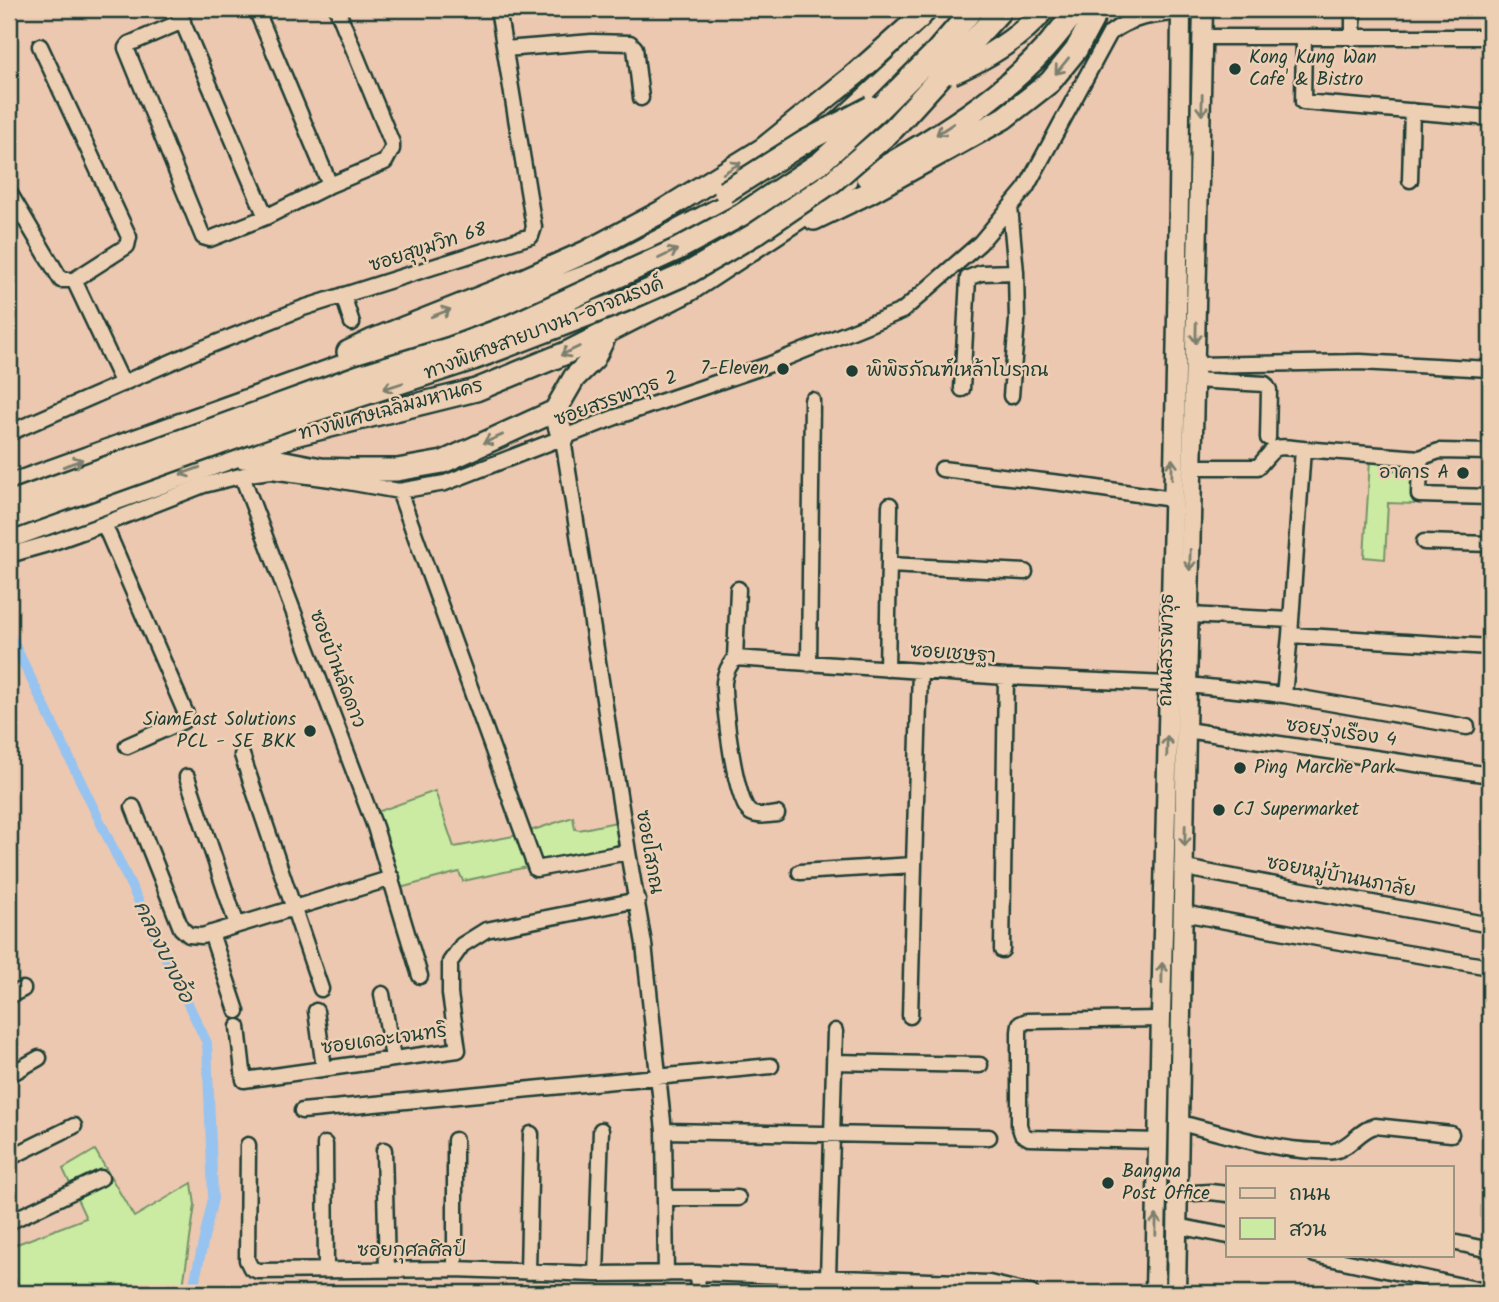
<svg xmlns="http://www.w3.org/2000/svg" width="1499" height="1302" viewBox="0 0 1499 1302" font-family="Kalam,'Playpen Sans Thai',sans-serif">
	<rect width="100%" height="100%" fill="#edc8b0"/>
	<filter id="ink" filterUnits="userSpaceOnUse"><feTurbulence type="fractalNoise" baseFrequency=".0143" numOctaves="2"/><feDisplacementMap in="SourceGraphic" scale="14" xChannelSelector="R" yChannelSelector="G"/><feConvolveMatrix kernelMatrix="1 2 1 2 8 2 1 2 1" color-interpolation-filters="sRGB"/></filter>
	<g filter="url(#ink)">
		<path fill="#cbeba2" stroke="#75946b" stroke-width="2" d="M1370,460l17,2v8l28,1 -1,33 -26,-1 -3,56 -21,-2z
			M435,791l19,56 65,-12 8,32 -64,14 -4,-9 -59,16 -23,-76z
			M573,817l2,12 4,1 37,-8 5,22 -77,19 -5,-3 -9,-29z
			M95,1150l39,67 58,-34 3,22 -13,88h-158l-15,-23v-23l77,-29 -23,-49z
			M1168,1186l3,107h-8l2,-97z"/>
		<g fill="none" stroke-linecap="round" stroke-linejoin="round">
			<path stroke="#96c3f0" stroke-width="10" d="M9,633l198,410 6,155 -21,95"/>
			<defs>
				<path id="minor" d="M177,9l89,208
					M256,9l74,176
					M1353,9v29
					M183,21l-54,23 -3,4 77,189 7,2 56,-22 64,-32 55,-23 7,-13v-6l-55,-134
					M1202,37h288
					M1304,37l-1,65 187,16
					M40,46l89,191 -2,9 -53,34
					M505,49l87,-7 38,1 5,5 6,50
					M1410,180l2,-69
					M9,192l52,88h13l49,104
					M1010,207l6,65 1,48 -6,76
					M343,295l9,28
					M1195,365l165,-3 130,7
					M1194,380l71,4 4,6 -1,48
					M962,389l6,-111 13,-5 35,-1
					M9,433l192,-84 102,-41 228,-72 3,-9 -36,-218
					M563,439l65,413 16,92 20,187 2,143
					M1303,449l117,9 19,-7 51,1
					M1420,458l-1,37 71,2
					M1192,467h66c20,-23 14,-21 45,-18l-13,186
					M942,469l127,15 103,15
					M242,476l133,351 45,149
					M399,491l137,378 92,-17
					M104,524l82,190v4l-3,3 -56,25
					M1424,542l66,2
					M9,555l42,-12 53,-19 100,-39 44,-11 23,-3 60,8 68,12 46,-8 171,-66 152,-52 134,-54 78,-68 46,-55 84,-155c22,-17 44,-18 71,-21
					M889,565l136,7
					M738,589l-3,69c-6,8 -10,14 -11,24 -1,20 11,123 27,131 7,4 18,2 26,1
					M1189,615l102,5
					M735,658l271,19 162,7
					M809,664l3,-264
					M887,669l3,-164
					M1188,685l96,10 183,32
					M1284,695l6,-60 200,12
					M1186,730l304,45
					M242,755l79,234
					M187,777l50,148
					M133,807l48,121 8,7 13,1 190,-58
					M1185,868l305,57
					M800,872l114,-7 6,-194
					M1183,913l140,26 167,28
					M211,933l26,78
					M1002,950l4,-273
					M382,994l11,64
					M9,996l14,-7
					M316,1011l8,57
					M910,1016l4,-151
					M238,1027l6,53 214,-30 -8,-56v-32l12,-17 24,-15 152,-30
					M835,1062l145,3
					M9,1075l30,-17
					M302,1111l469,-45
					M1180,1123c46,11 91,27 138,28 5,0 12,1 16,0 17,-4 25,-21 41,-25l76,8
					M664,1131l325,6
					M1159,1141l-130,-3 -7,-4 -3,-9v-93l1,-8 7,-3 134,-2
					M325,1144l1,126
					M248,1145l-1,115 4,8 7,3 197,-2 141,5 102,-1 291,10 42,10
					M384,1150l3,120
					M9,1158l65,-32
					M1178,1194l32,-2 18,2
					M665,1198h73
					M9,1222l92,-44
					M1177,1226l51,10
					M1452,1242l38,8
					M1315,1255l175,37
					M455,1269v-129
					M528,1272l3,-138
					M596,1274l5,-144
					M828,1278l7,-247
					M697,1293l1,-20"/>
				<path id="major" d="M1155,1293c8,-428 23,-856 26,-1284
					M1176,1293l10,-563 17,-721"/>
				<path id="highway" d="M867,177c77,-44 159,-92 209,-168
					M814,219l54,-26 136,-75 46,-36 26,-32 22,-41
					M348,352l25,-12 141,-56 72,-32 75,-40 102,-63 94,-76 62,-55 7,-9
					M555,411l8,28
					M242,457l22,1 57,11 32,1h44l46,-8 112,-51 19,-33 20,-20 13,-26
					M9,486l445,-160 151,-57 126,-66 76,-50 155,-144
					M9,537l285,-102 182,-45 90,-37 122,-62 132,-87 26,-24"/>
			</defs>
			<use href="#minor" stroke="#1f3d34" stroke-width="19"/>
			<use href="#major" stroke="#1f3d34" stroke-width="23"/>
			<use href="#highway" stroke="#1f3d34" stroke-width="26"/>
			<use href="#minor" stroke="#edd0b4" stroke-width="14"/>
			<use href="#major" stroke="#edd0b4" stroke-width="18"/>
			<use href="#highway" stroke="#edd0b4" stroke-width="21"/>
			<defs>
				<path id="highway-bridge" d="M952,73c33,-14 70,-36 92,-64
					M725,192l81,-51 65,-34
					M9,503l350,-127 92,-28 59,-22 168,-77 63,-34 80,-53 57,-52 57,-57 38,-44
					M9,519l279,-100 185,-60 151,-58 66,-29 65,-38 78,-53 60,-52 109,-120"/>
			</defs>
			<use href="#highway-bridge" stroke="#1f3d34" stroke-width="26" stroke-linecap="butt"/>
			<use href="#highway-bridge" stroke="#edd0b4" stroke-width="21"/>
		</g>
		<defs><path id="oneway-shaft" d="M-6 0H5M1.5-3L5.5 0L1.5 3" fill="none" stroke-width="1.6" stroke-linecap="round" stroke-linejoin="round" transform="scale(1.75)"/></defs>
		<g stroke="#7c7f6e">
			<use href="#oneway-shaft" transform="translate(1062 66) rotate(129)"/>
			<use href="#oneway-shaft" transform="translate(1202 105) rotate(91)"/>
			<use href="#oneway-shaft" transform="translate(945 129) rotate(147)"/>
			<use href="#oneway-shaft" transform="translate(732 168) rotate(-32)"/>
			<use href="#oneway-shaft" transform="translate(668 254) rotate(-26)"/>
			<use href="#oneway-shaft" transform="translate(441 313) rotate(-21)"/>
			<use href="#oneway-shaft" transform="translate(1196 333) rotate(91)"/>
			<use href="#oneway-shaft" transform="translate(570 351) rotate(154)"/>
			<use href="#oneway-shaft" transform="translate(393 386) rotate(162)"/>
			<use href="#oneway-shaft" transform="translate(493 439) rotate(157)"/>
			<use href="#oneway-shaft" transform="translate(73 463) rotate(-20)"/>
			<use href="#oneway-shaft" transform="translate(1172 469) rotate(-89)"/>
			<use href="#oneway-shaft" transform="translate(190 471) rotate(160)"/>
			<use href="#oneway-shaft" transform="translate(1190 560) rotate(91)"/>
			<use href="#oneway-shaft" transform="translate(1167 746) rotate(-89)"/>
			<use href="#oneway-shaft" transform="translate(1185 836) rotate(91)"/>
			<use href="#oneway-shaft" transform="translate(1162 973) rotate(-89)"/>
			<use href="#oneway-shaft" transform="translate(1156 1225) rotate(-89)"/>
		</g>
	</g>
	<g fill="#1f3d34" stroke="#edd0b4" stroke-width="2.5">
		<circle cx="1235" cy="69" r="7"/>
		<circle cx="783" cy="369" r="7"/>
		<circle cx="852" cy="371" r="7"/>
		<circle cx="1463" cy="473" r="7"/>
		<circle cx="310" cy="731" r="7"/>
		<circle cx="1240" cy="768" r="7"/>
		<circle cx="1219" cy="810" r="7"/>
		<circle cx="1108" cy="1183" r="7"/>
	</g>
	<g text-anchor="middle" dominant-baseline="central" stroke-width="5" stroke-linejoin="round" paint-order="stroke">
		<g font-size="19" fill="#1f3d34" stroke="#edd0b4" text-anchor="start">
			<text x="1249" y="58">Kong Kung Wan<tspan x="1249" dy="22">Cafe' &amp; Bistro</tspan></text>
			<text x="769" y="369" text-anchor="end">7-Eleven</text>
			<text x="866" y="371">พิพิธภัณฑ์เหล้าโบราณ</text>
			<text x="1449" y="473" text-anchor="end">อาคาร A</text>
			<text x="296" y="720" text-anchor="end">SiamEast Solutions<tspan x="296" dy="22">PCL - SE BKK</tspan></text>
			<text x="1254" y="768">Ping Marche Park</text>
			<text x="1233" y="810">CJ Supermarket</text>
			<text x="1122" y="1172">Bangna<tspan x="1122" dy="22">Post Office</tspan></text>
		</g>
		<g font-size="19" fill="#1f3d34" stroke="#edd0b4">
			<text transform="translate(428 248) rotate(-18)">ซอยสุขุมวิท 68</text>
			<text transform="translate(544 329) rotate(-21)">ทางพิเศษสายบางนา-อาจณรงค์</text>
			<text transform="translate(616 399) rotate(-20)">ซอยสรรพาวุธ 2</text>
			<text transform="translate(391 410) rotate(-15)">ทางพิเศษเฉลิมมหานคร</text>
			<text transform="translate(1167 650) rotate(-89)">ถนนสรรพาวุธ</text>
			<text transform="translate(953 654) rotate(4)">ซอยเชษฐา</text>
			<text transform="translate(337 669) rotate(69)">ซอยบ้านลัดดาว</text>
			<text transform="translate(1341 733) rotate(8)">ซอยรุ่งเรือง 4</text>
			<text transform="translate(649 852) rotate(80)">ซอยโสภณ</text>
			<text transform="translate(1341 877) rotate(11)">ซอยหมู่บ้านนภาลัย</text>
			<text transform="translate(384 1040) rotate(-8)">ซอยเดอะเจนทริ</text>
			<text x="412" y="1251">ซอยกุศลศิลป์</text>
		</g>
		<g font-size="21" font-style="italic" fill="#2b4a47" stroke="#edd0b4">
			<text transform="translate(163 952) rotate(64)">คลองบางอ้อ</text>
		</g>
	</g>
	<rect width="1499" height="1302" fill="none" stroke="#edd0b4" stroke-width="35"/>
	<rect x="18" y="18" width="1464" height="1267" fill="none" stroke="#1f3d34" stroke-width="2.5" filter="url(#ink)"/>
	<rect x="1226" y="1166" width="228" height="91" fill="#edd0b4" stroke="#9b9581" stroke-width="2"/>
	<rect x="1240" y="1188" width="35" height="10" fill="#edd0b4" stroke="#9b9581" stroke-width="2"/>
	<text x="1289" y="1200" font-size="21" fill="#1f3d34">ถนน</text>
	<rect x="1240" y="1218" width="35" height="21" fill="#cbeba2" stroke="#9b9581" stroke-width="2"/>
	<text x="1289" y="1236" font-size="21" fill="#1f3d34">สวน</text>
</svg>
